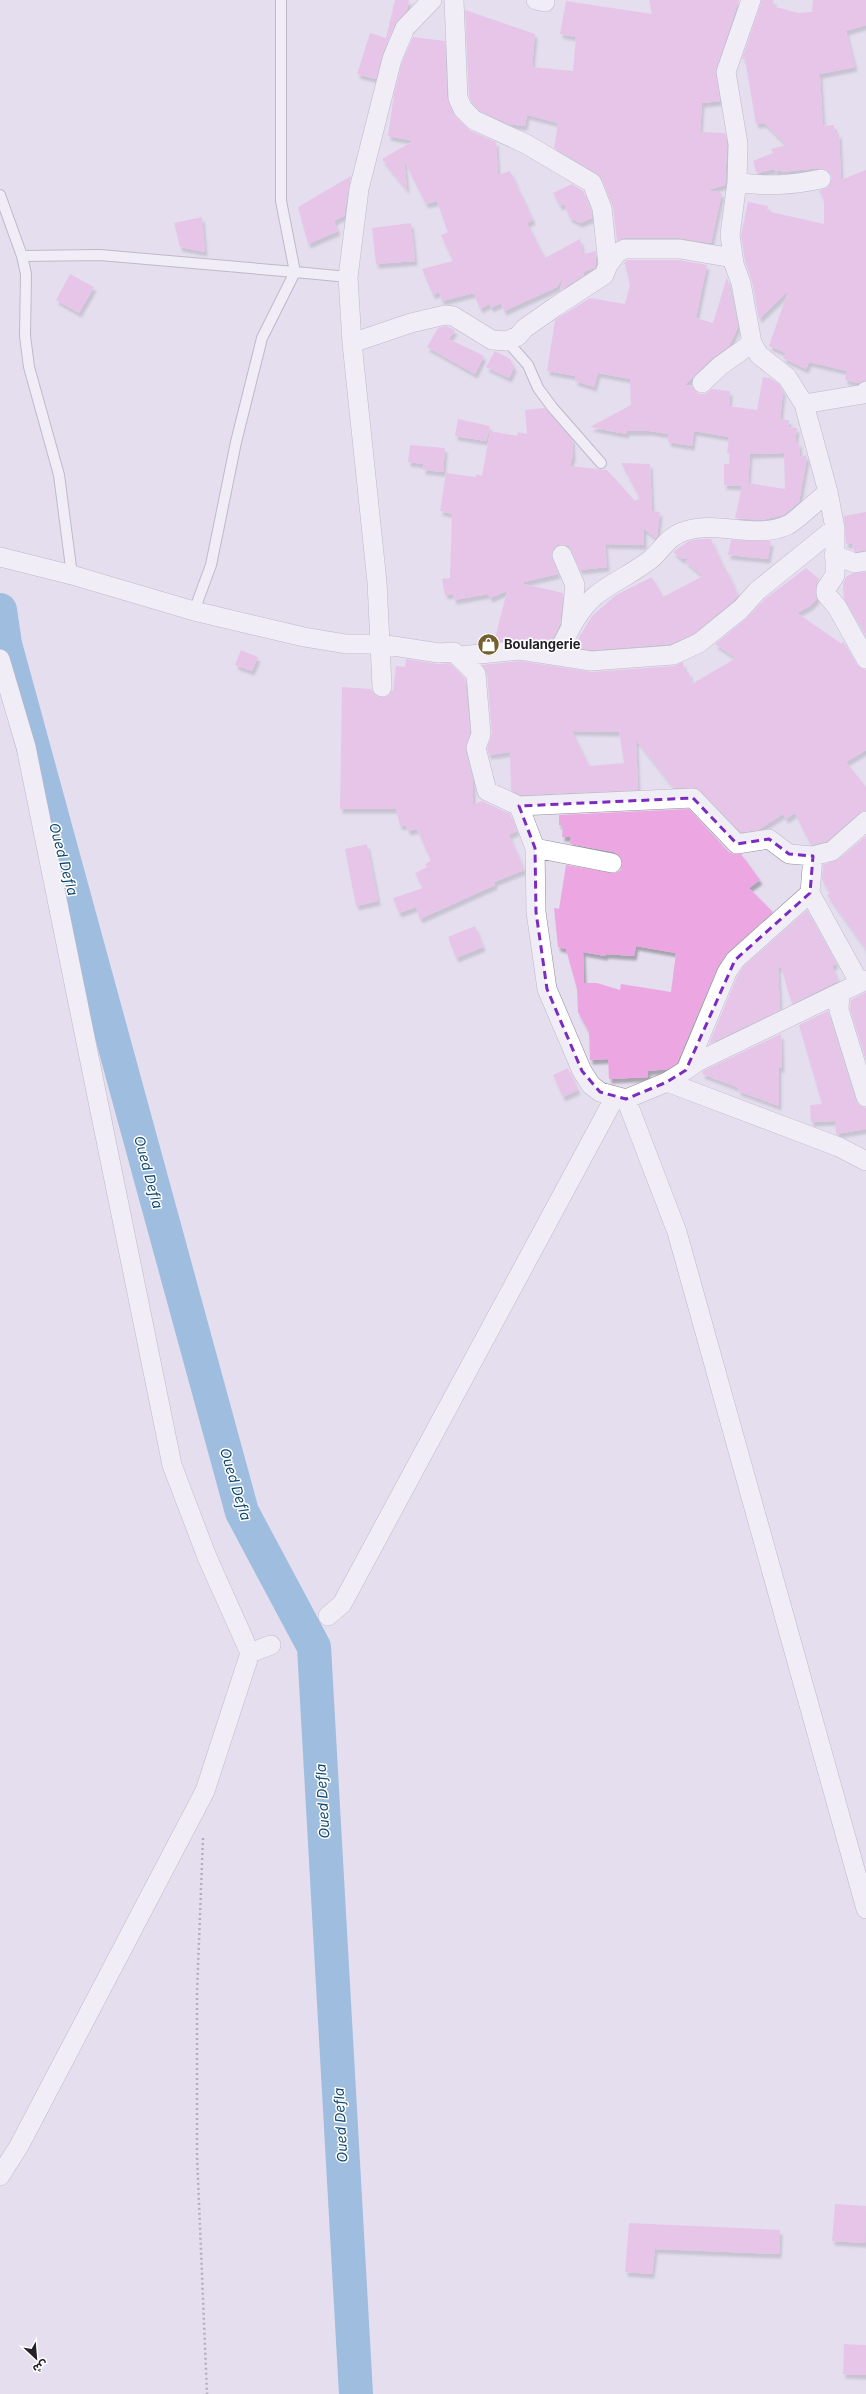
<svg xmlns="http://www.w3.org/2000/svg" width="866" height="2394" viewBox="0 0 866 2394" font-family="Inter,'Noto Sans Arabic',sans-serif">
	<defs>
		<filter id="shadow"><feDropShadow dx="2.5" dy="4.5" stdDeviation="1" flood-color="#0004"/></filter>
	</defs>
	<rect width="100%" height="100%" fill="#e4deee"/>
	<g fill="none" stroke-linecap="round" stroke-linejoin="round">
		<path stroke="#4a94cc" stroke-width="34" d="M0,610l5,34 237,868 72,135 42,747"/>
	</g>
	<path fill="#eca7e3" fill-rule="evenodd" filter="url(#shadow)" d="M395,0h14l-2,10 -12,14 -13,31 -6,24 -19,-5 13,-41 16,5z
		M649,0h90l-23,69 4,32 -18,2 -2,29 25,1 2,12 -2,40 -18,5 15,3 -11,50 -31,-5h-55l-8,3 -4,-34 -11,-28 -4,-5 -44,-26 4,-25 -31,-8 -2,11 -17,-2 -28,-13 -8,-8 -3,-8 -4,-85 70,24 -3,33 41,4 3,-34 -16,-3 6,-33 86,13z
		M762,0h12l-2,6 26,7 14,-1 1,-12h53v25l-20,6 9,36 -35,7v3l3,49 11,-1 1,9 4,-1 2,47 25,-10v210l-7,3 -14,-3 2,-9 -38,-9 -3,7 -23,-11 3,-5 -17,-7 19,-55 -29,28 -7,-38 -7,-20 -4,-26 7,-33 20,4 -1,5 57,13v-24l-5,-9 9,-4 4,-10 -3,-5 -10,-4 -37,4 -1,-2 -6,2v-3l-18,4 -4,-12 20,-8 -2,-4 16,-4 -23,-22 -8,1 -11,-65h-3z
		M413,37l32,4 2,57 6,16 16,16 27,12 2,33 12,-4 23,49 -6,3 18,35 35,-19 3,15 13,-3 -1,17 -12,4 1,3 -24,15 3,-13 -6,10 -53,24 -3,-8 -10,5 -2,-4 -9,5 -6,-16 -32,8 -3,-9 -6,3 -11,-26 31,-8 -12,-26 7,-3 -11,-31 -11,3 -22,-44 3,30 -25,-31 31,-18 -25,-5 6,-42 8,-32z
		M351,176l-7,40 -10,5 4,10 -30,13 -10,-37z
		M572,184l11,7 8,20 1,7 -12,5 -10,-5 -6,-14 -4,2 -7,-13z
		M202,217l3,35 -25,-5 -6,-24z
		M411,223l4,38 -39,3 -4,-36z
		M628,260h51l28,5 -11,53 17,5 14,-46 11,50 -9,19 -17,12 -27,27 6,1 8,8h6l7,-5 18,2 -1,15 28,4 6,-33 7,1 9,6 4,8 -3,27 9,1 -1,7 9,1 -2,15 4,-1 1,15 6,-2 1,3 -8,44 -16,13 -21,5 -27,-2 7,-32 -18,-1v-21h5l1,-11h-3l2,-16 -35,-6 -2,15 -24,-4 1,-8 -20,-3h-22l-1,3 -36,-7 41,-22 -1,-26 -32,-6 -4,14 -19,-6 1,-5 -29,-5 8,-51 35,-22 35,6 5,-19 -5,-21 -3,1zM784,453l1,36 -37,-6 2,-29z
		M70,274l24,13 -15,26 -23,-13z
		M446,326l9,4 -6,9 35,17 -9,18 -48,-27 11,-19z
		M495,351l15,8 4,9 -5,10 -23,-11z
		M545,408l27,31 1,16 -3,11 37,4 28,31 5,-3 -19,-35 29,1 2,47 8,1 -3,25 -1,1 -12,-9v16l-39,-1 2,23 -27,3 -11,-24 -12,-1 -6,9 7,20 -38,9 43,10 -3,31 -10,20 -28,-5 -28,3 13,-51 -17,7 -2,-4 -34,6 -1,-6 -8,1 -3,-16 8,-1 2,-64 -12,-3 6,-38 30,4v-3l6,2 8,-45 27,5 1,-4 9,2 -2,-24z
		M458,419l32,7 -4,15 -31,-5z
		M410,445l35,3 -2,24 -20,-2 1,-6 -16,-2z
		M866,512v38l-10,2 -2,-1 -2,-8 -6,1 -2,-28z
		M699,539h12l14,32v-4l13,28 -5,6 -40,33 -23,10 -79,6 -18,-3 19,-31 24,-21 36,-18 11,20 40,-21 -18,-15 4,-2h-7l-9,-7 16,-11z
		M731,540l40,1 -3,18 -40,-4z
		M806,568l13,11 -4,10 2,10 -7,7 -13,7 45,31 1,-3 14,24 9,5v80l-20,12 20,25v23l-7,3 -32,28 -16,4 -16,-32 -9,6 -3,-5 -25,16 -17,2 -44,-44h-23l-38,-48 2,50 -117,5 -10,-5 -1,-38 -21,3 -2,-6 5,-16 -5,-60 -5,-8 38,-4 72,11 82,-6 9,-4 2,11 4,-1 3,12 44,-26 -21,-14 33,-27 17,-18zM572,731l47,1 5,31 -35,3z
		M866,572v63l-22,-36 -1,-15 3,-7 7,-4z
		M241,650l17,7 -6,14 -17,-6z
		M406,659l32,5 12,-1 15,16 5,54 -5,17 8,31v24l9,-4 28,13 7,17 -8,4 15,35 -30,12 1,3 -75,34 -4,-12 -17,6 -6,-15 30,-10 -8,-15 12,-6 -2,-3 6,-3 -14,-32 -9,2 -2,-6 -6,1 -4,-17h-56l2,-122 29,2 6,8 11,-1 5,-6 3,-24 9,1z
		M689,809l40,43 5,2h7l19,26 -11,8 24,24 -45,40 -10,14 -41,97 -9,6 -20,2v6l-39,2 -1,-20 -18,1 -1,-28 -11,-20 -1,-23 -11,-40 -8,-2 -4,-39 5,1 7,-44 49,8 6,-3 1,-10 -8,-8 -44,-8 1,-7h-9l1,-12h-4v-10zM636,946l40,7 -5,39 -50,-8 -1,6 -23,-7h-13l-1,-31 22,4 1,-2 28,2z
		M866,836v113l-39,-54 3,-2 -8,-13 1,-15 16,-6z
		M367,844l11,57 -22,5 -11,-57z
		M807,910l28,51 1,3 -4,2 6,15 -46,23 -11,-37 -3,1 2,42 -71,34 28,-67 6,-10z
		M475,926l8,21 -27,11 -8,-21z
		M866,992v68l-16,-51 1,-9z
		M828,1011l27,89 4,5 7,3v21l-30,5 -1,-13 -24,1 -1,-17 12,-1 -23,-79z
		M781,1034l1,34h-3v38l-41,-15 1,-3 -37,-14 1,-3z
		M568,1068l10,22 -15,7 -10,-22z
		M835,2204l31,2 -1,37 -33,-2z
		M629,2223l151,7 -1,24 -124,-5 -3,25 -27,-2z
		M844,2344l22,1v30l-23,-1z"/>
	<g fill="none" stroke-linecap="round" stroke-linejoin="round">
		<defs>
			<path id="service" d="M281,0v201l14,71 53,5
				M0,195l22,61 4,18 -1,62 4,31 30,108 13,100
				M22,256l78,-1 195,17 -33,66 -26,104 -25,123 -17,46
				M507,341l21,24 10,23 14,19 49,56"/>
			<path id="minor" d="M432,0l-27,28 -13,31 -33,130 -11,88 4,66 25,239 3,62 59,9 15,-1 22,22 5,60 -5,14 11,43 32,15 16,42 1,64 11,77 35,82 9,14 9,7 26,7 41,-17 172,65 27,14
				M536,0l9,2
				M751,0l-25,72 12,72 -1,38 -7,53 4,29 7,19 11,60 7,12 28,22 17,27 24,88 7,36v47l-9,14v5l11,13 29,52
				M737,182c30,5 55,3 84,-3
				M608,265l9,-12 8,-4h55l53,9
				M352,343l59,-20 34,-8 8,1 39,24 15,1 11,-5 7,-8 30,-21 49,-32 4,-10 -6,-57 -10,-25 -66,-39 -52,-24 -11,-11 -5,-11 -4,-98
				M702,383l18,-17 32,-23
				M804,404l60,-10 2,-3
				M562,555l13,30 -4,39
				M834,555l21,8 11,-2
				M0,557l72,18 122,36 110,26 42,7h34l2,43
				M557,655c10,-20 20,-44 38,-59 17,-14 39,-23 56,-37 12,-10 17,-23 34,-28 34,-11 70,9 103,-6 8,-4 31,-26 40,-33
				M460,656l60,-6 71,11 82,-6 26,-12 42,-34 16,-18 78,-63
				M0,659l26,88 146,718 35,92 43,96
				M519,806l174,-8 44,46 32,-5 20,15 24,2
				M535,848l77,15
				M810,893l49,89
				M840,994l-1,16 27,87
				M686,1070l11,-8 169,-82
				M667,1082l19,-12 41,-98 8,-12 75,-67 3,-37 19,-5 34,-30
				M626,1099l51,133 189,677
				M328,1616l14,-12 273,-507
				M0,2176l19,-30 186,-355 45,-138 21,-8"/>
		</defs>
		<use href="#service" stroke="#918c9b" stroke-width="12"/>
		<use href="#minor" stroke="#918c9b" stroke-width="20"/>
		<path stroke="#7b7781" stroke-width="2.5" stroke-dasharray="2 3" stroke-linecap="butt" d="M203,1838l-6,154v163l10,239"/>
		<use href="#service" stroke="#fff" stroke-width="10"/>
		<use href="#minor" stroke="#fff" stroke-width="19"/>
	</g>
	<path d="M0 0H866V2394H0ZM693,798l44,46 32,-5 20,15 24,2 -3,37 -75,67 -49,110 -19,12 -41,17 -26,-7 -18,-21 -35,-82 -11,-77 -1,-64 -16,-42z" fill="#e4deee" fill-opacity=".55" fill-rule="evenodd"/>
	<path fill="none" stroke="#7b2cbf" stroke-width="3" stroke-dasharray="8 5" stroke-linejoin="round" d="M693,798l44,46 32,-5 20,15 24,2 -3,37 -75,67 -49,110 -19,12 -41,17 -26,-7 -18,-21 -35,-82 -11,-77 -1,-64 -16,-42z"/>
	<defs>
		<symbol id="shop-disc" viewBox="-11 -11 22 22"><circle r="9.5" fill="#74602f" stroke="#fff"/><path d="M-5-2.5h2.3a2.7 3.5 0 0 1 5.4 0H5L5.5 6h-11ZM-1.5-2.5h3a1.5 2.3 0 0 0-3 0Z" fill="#fff"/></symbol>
	</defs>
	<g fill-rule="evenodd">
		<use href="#shop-disc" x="476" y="632" width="25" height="25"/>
	</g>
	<g text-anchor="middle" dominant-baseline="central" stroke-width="3" stroke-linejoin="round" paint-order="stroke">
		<g font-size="13" font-weight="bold" fill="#242228" stroke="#fff" text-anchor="start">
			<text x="504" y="644">Boulangerie</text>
		</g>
		<g font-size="14" font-style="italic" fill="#0e476d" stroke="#fff">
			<text transform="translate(64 859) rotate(75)">Oued Defla</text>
			<text transform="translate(149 1172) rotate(75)">Oued Defla</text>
			<text transform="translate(236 1484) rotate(73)">Oued Defla</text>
			<text transform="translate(322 1801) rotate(-93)">Oued Defla</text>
			<text transform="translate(340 2125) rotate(-93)">Oued Defla</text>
		</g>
	</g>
	<g transform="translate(36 2358) rotate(154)" stroke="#ffffff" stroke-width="3" paint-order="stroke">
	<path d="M0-3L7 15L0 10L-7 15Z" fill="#242228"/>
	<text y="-6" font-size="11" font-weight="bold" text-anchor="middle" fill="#242228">ش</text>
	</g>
</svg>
